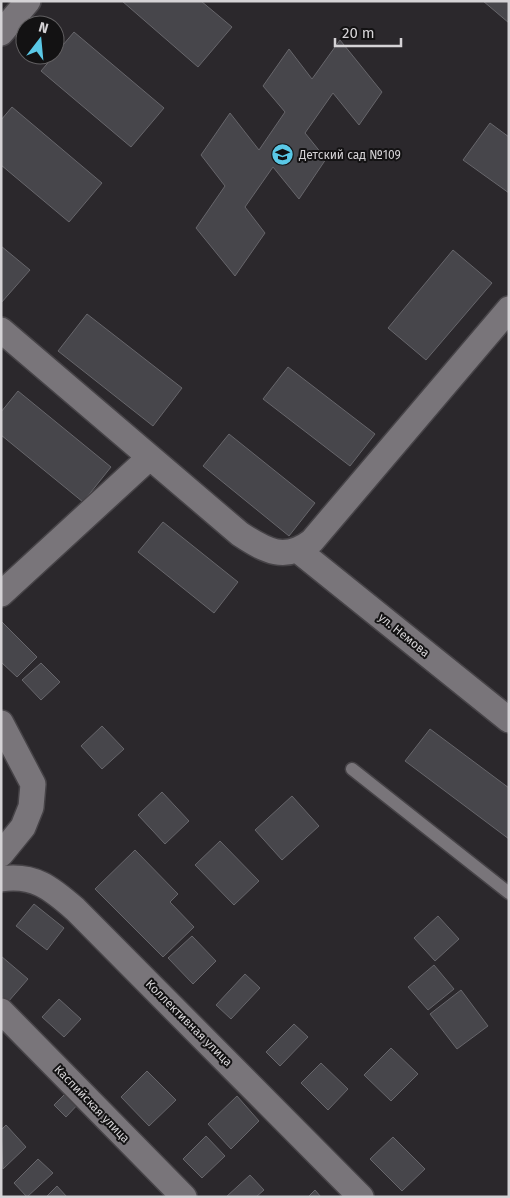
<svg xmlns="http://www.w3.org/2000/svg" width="510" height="1198" viewBox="0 0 510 1198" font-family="'Fira Sans',sans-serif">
	<rect width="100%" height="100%" fill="#2b282c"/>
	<path fill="#47464b" stroke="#67666b" d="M122,1h79l31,26 -34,40z
		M483,1h26v22z
		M74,32l90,76 -33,39 -90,-76z
		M340,40l42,52 -23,33 -26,-32 -28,40 21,26 -27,40 -26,-32 -28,40 20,26 -30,43 -39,-48 29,-42 -24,-31 29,-42 29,37 26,-38 -22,-26 26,-37 23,30z
		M12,107l90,76 -33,39 -68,-57v-45z
		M490,123l19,14v56l-46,-33z
		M1,246l29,24 -29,33z
		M453,250l39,33 -66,77 -38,-32z
		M87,314l95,74 -29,38 -95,-75z
		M288,367l87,67 -25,32 -87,-67z
		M18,391l93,76 -28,35 -82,-67v-23z
		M229,434l86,69 -26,33 -86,-70z
		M163,522l75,60 -24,31 -76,-61z
		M1,621l36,36 -20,20 -16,-15z
		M41,663l19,19 -19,18 -19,-20z
		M102,726l22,23 -22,20 -21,-23z
		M430,729l79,59v51l-104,-78z
		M162,792l27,29 -24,23 -27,-29z
		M292,796l27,30 -37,34 -27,-30z
		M220,841l39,40 -25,24 -39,-40z
		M135,850l43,44 -8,8 24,25 -31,30 -68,-68z
		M34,904l30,24 -17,22 -31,-24z
		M438,916l21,23 -24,22 -21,-23z
		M192,936l24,25 -23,23 -25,-26z
		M1,956l27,23 -20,23 -7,-6z
		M434,965l20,24 -26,21 -20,-23z
		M245,974l15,14 -29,31 -15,-14z
		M461,990l27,36 -31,23 -27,-35z
		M59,999l22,20 -17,18 -22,-20z
		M294,1024l14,13 -28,29 -14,-14z
		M391,1048l27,26 -27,27 -27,-26z
		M321,1063l27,26 -20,21 -27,-27z
		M147,1071l29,29 -27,26 -28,-29z
		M69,1090l12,11 -15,16 -12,-12z
		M237,1096l22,25 -28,28 -23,-25z
		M6,1125l20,22 -23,22 -2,-39z
		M206,1136l19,20 -23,22 -19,-19z
		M393,1137l32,32 -23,22 -32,-32z
		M38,1159l15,14 -26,24 -13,-14z
		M250,1175l14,15 -8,7h-30z
		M57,1186l10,11h-21z
		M315,1190l6,7h-13z"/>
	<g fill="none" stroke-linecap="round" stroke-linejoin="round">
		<defs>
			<path id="lane" d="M352,769l157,124"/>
			<path id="street" d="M1,33l27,-32
				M1,330l239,204c26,17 45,28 72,7l197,-232
				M299,551l210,169
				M1,594l148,-136
				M1,723l32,61 -2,23 -8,20 -22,27
				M1,879c33,-5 50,9 74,30l286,288
				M1,1011l183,186"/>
		</defs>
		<use href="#lane" stroke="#464347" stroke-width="15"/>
		<use href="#street" stroke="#464347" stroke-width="28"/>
		<use href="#lane" stroke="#79757a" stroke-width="12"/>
		<use href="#street" stroke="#79757a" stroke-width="25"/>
	</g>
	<defs>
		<symbol id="school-disc" viewBox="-11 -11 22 22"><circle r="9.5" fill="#5ac8e6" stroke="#131213"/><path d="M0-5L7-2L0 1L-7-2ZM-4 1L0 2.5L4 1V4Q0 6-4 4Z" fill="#111"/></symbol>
	</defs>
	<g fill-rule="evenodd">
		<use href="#school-disc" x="270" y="142" width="25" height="25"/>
	</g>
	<g text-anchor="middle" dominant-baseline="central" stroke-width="4" stroke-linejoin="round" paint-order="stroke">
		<g font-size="12" fill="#d5d3d6" stroke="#131213" text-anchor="start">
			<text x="299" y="155">Детский сад №109</text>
		</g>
		<g font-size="12" fill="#d5d3d6" stroke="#131213">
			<text transform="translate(404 635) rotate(39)">ул. Немова</text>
			<text transform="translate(189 1023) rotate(45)">Коллективная улица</text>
			<text transform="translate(92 1104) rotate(46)">Каспийская улица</text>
		</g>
	</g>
	<rect width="510" height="1198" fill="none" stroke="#d5d3d6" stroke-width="5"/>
	<g transform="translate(40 40) rotate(16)"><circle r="24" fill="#131213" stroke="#615f61"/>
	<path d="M0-4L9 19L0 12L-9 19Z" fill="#5ac8e6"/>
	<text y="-8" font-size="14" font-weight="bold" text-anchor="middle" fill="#d5d3d6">N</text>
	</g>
	<path d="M335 38v8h66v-8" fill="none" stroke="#d5d3d6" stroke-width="2.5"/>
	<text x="342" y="38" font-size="15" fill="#d5d3d6" stroke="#131213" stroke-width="4" paint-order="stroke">20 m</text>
</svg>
